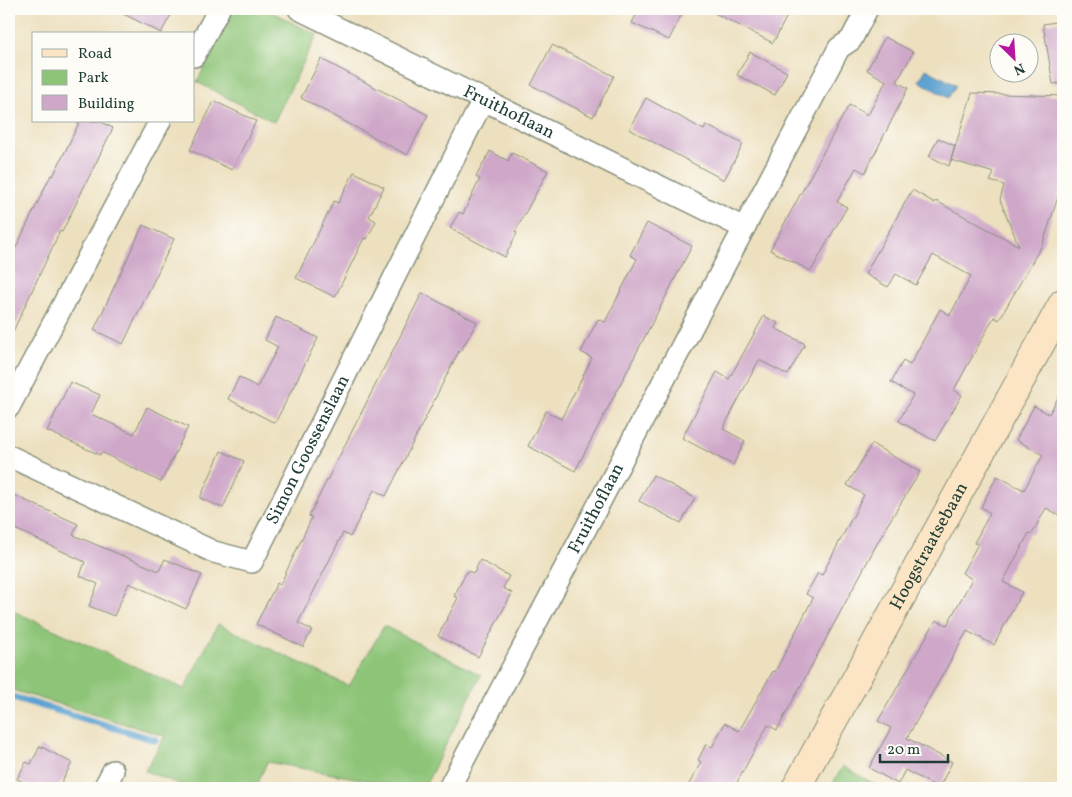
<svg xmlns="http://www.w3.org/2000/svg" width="1072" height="797" viewBox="0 0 1072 797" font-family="Vollkorn,serif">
	<rect width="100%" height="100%" fill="#fdfcf7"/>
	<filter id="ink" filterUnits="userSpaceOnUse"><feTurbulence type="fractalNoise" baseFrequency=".02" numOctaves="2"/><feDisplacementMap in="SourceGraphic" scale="10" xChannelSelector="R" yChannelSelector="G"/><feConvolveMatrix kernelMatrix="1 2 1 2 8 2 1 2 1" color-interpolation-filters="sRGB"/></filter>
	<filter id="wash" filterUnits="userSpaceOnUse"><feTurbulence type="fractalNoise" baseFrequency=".0096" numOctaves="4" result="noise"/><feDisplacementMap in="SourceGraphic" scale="20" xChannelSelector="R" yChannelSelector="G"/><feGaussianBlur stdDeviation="1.12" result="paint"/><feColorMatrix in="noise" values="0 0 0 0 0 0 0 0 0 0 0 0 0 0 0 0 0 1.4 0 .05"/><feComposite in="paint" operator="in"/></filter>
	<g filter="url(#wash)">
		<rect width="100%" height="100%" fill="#ede0bf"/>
		<path fill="#8dc477" stroke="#568056" d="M233,9h33l51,26 -43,87 -77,-40z
			M9,609l175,80 34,-65 131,62 35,-60 97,49 -57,113h-15l-142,-26 -11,26h-66l-45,-17 20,-35 -156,-47z
			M843,766l38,22h-51z"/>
		<path fill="#5ca1d1" stroke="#3e6f82" d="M926,69l30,16 -8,13 -29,-17z"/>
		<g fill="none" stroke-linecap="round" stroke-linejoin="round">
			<path stroke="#5ca1d1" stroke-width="7" d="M9,696l146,44"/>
		</g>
		<g id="blocks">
			<path fill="#cfa8c9" d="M114,9h60l-13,24z
				M639,9h45l-15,31 -37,-17z
				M707,9h70l11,5 -15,29z
				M1063,21v62l-10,1 -10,-60z
				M885,37l28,15 -16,30 11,6 -43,85 -9,-5 -19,34 10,5 -36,64 -41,-21 79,-145 19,10 18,-34 -19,-11z
				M552,45l62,31 -21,41 -62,-32z
				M750,52l37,20 -12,23 -38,-20z
				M321,59l107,56 -21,40 -106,-57z
				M972,93l91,3v86l-20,61 -44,77 -5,-3 -40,73 8,5 -27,46 -36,-20 14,-26 -22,-13 12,-21 7,4 30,-56 10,6 21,-39 -38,-21 -17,30 -20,-11 -8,13 -23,-13 47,-84 23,13 1,-2 83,45 -19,-46 4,-15 -14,-4 4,-8 -43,-13z
				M646,98l58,32 2,-5 37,19 -19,36 -95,-51z
				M214,101l42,20 -24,49 -42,-20z
				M80,121h19l14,7 -51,104 -2,-1 -51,109v-78l42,-87 2,1z
				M938,138l17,8 -6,20 -20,-10z
				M490,151l18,10 4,-8 36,18 -33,61 2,1 -12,24 -55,-29 9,-16 4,2 17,-35 -4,-2z
				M354,172l30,15 -15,30 7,4 -9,18 -3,-1 -29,59 -39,-19 38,-77 4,2z
				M647,223l45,23 -117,225 -47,-25 18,-35 15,8 31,-61 -11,-6 17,-33 7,3 32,-63 -7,-4z
				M143,225l31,14 -51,105 -29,-14z
				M422,293l55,29 -17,30 -1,-1 -73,145 -12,-6 -24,47 -7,-4 -45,90 14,7 -9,17 -47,-23 21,-41 3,2 32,-68 -3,-1z
				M764,316l14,7 -3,5 30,16 -17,31 -29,-15 -36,69 22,12 -12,24 -51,-27 35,-66 12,7z
				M276,317l42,21 -43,85 -47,-24 11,-22 18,10 21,-40 -13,-7z
				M70,382l30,13 -9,19 43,20 13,-27 41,20 -27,55 -60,-30 -1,3 -53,-24z
				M1063,389v128l-17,-9 -14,26 -3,-1 -26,49 19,10 -28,53 -27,-14 -60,107 45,24 -13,26 -34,-18 -7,14 -29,-16 22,-40 -13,-7 58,-101 11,5 25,-46 -10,-6 16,-29 -4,-1 16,-30 -9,-6 16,-31 27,14 19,-35 -27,-15 18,-34 15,8z
				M872,444l48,28 -34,55 -109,203 -9,-5 -34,63h-47l14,-26 -3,-2 8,-16 6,3 13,-24 14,8 34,-60 2,1 38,-74 -7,-4 12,-21 4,2 42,-80 -17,-10z
				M221,451l23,10 -21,47 -23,-10z
				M653,475l42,23 -14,25 -42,-22z
				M9,493l69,31 -5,11 86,36 6,-12 37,16 -16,34 -57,-26 -15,33 -25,-10 9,-22 -18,-8 5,-14 -76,-36z
				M480,560l29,16 -6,12 9,5 -34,64 -40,-21 20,-38 -4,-2 13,-25 7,2z
				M40,746l32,17 -14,25h-23l-18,-9 9,-17 5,2z"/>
		</g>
	</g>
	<g filter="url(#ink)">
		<use href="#blocks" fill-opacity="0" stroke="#868e7a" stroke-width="1"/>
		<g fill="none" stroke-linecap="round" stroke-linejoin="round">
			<defs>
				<g id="minor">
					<path id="s1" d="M299,9l445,219"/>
					<path d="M194,56l25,-47"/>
					<path d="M9,407l151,-286"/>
					<path id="s2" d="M9,456l205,96 38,10 231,-462"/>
					<path d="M104,788l9,-17"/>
					<path id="s3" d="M449,788l390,-740 12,-8 16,-31"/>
				</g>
				<g id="secondary">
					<path id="s4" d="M796,788l267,-485"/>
				</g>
			</defs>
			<use href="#minor" stroke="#868e7a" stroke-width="24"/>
			<use href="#secondary" stroke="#868e7a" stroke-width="30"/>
			<use href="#minor" stroke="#fff" stroke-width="21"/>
			<use href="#secondary" stroke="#fce5c4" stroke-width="28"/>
		</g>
	</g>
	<g text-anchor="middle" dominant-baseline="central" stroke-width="4" stroke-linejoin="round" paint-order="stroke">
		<g font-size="18" fill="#1f3d34" stroke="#fdfcf7">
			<text stroke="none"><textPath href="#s1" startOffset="234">Fruithoflaan</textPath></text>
			<text stroke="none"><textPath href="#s2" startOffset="391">Simon Goossenslaan</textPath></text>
			<text stroke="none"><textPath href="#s3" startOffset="316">Fruithoflaan</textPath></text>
			<text stroke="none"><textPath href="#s4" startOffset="276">Hoogstraatsebaan</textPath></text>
		</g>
	</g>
	<rect width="1072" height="797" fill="none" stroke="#fdfcf7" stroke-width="30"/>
	<rect x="32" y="32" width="162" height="90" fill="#fdfcf7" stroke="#a4b0a9"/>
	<rect x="42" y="49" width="25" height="8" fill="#fce5c4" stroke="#a4b0a9"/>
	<text x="78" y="58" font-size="15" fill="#1f3d34">Road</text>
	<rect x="42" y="70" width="25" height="15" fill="#8dc477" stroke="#a4b0a9"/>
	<text x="78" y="82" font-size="15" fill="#1f3d34">Park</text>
	<rect x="42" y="95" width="25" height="15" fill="#cfa8c9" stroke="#a4b0a9"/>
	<text x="78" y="108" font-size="15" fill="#1f3d34">Building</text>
	<g transform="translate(1014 58) rotate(155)"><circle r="24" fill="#fdfcf7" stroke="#a4b0a9"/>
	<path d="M0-4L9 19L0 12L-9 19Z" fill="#b5179e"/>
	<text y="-8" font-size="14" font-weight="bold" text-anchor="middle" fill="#1f3d34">N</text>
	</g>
	<path d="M880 754v8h68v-8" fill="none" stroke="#1f3d34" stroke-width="2.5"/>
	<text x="887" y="754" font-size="15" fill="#1f3d34" stroke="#fdfcf7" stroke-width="4" paint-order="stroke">20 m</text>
</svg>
